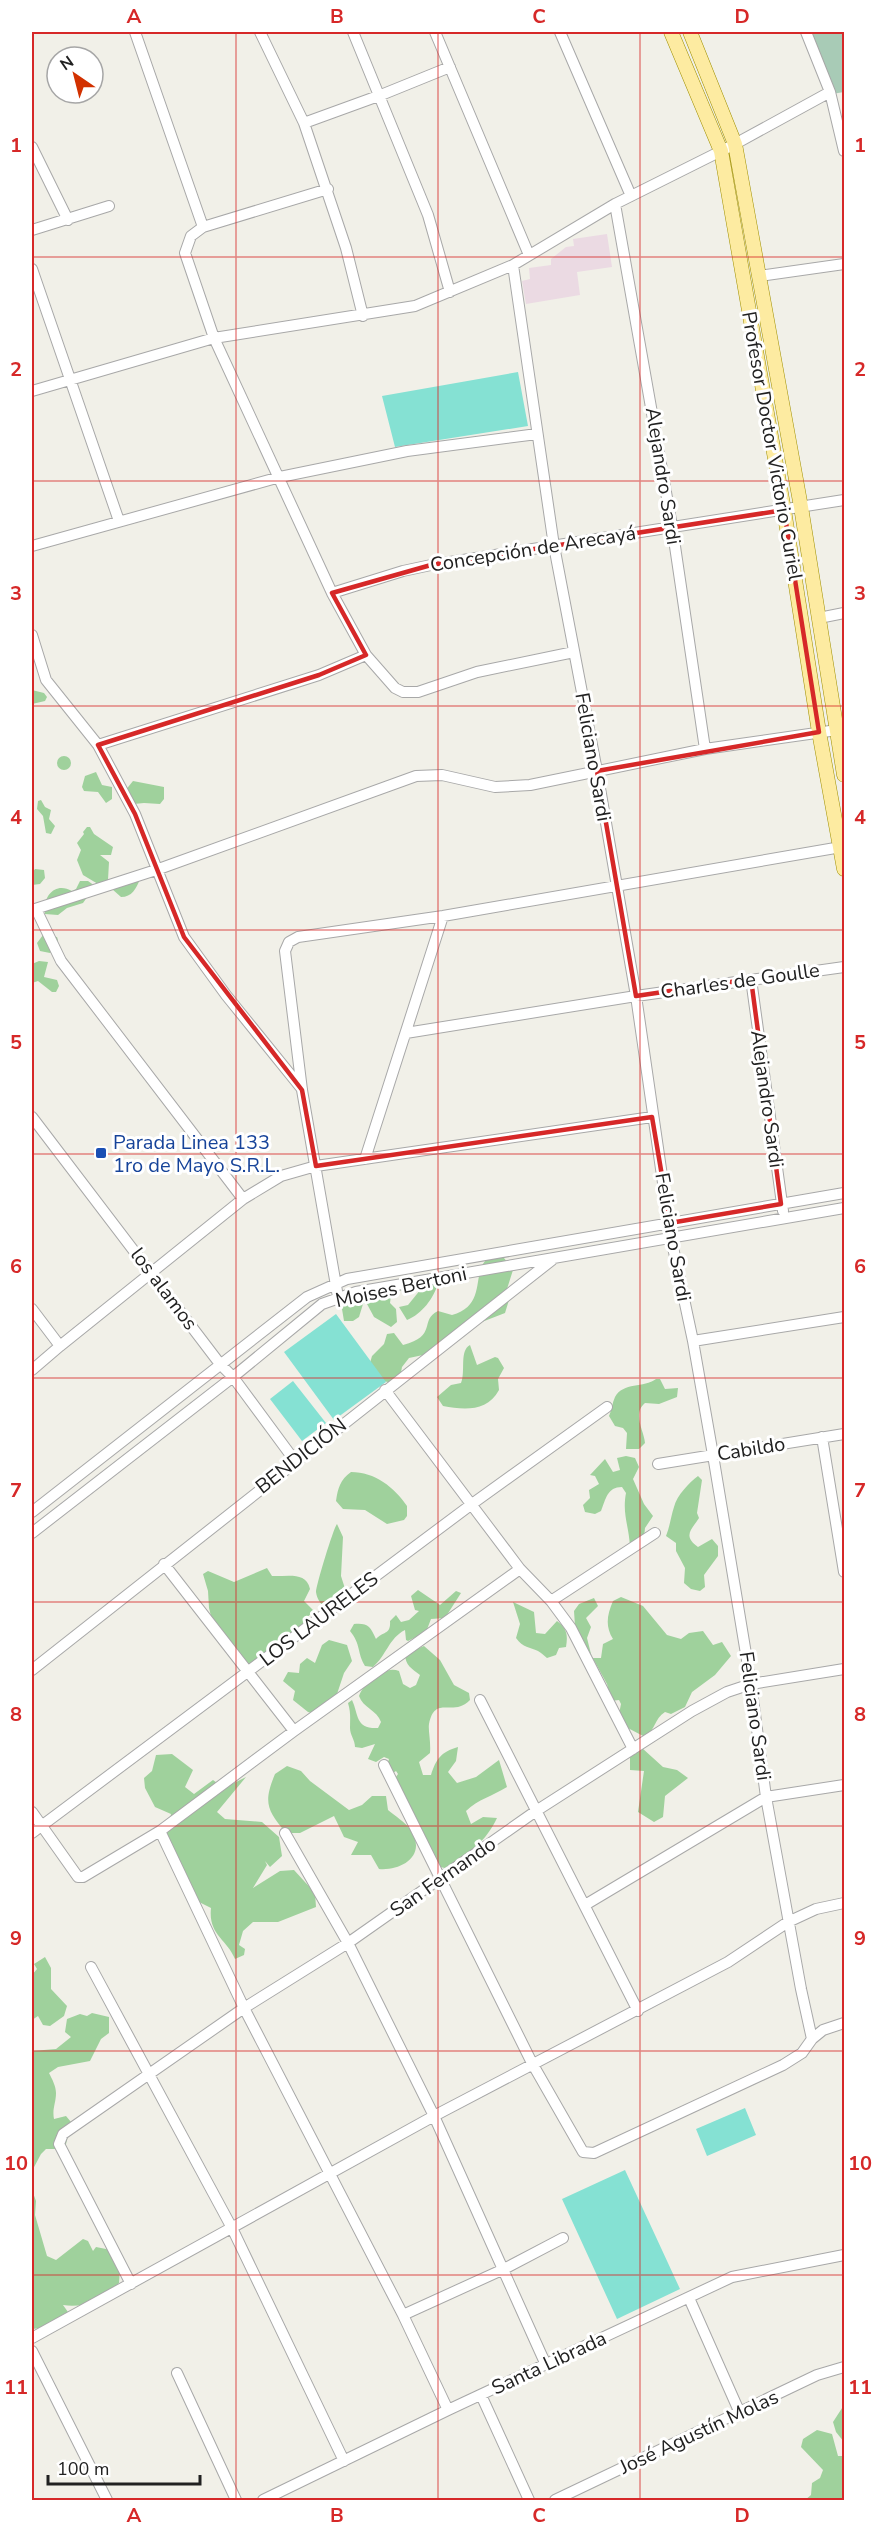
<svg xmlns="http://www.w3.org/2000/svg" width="876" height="2532" viewBox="0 0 876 2532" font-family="'Nunito Sans',sans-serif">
	<rect width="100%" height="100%" fill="#f1f0e8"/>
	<path fill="#ebdae3" d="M607,234l5,33 -35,5 3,23 -54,9 -4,-23 8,-2 -1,-11 22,-3v-6l15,-12 8,-1 -1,-7z"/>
	<path fill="#9fd19c" d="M32,690l12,3 3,4 -2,4 -13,3z
		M57 763a7 7 0 1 1 14 0a7 7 0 1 1-14 0Z
		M96,772l6,13 10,2v12l-6,4 -8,-11 -14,-1 -2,-4 3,-11z
		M133,781l31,6v12l-4,5 -16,-1 -20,2 -4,-8z
		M41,800l4,7 6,3 -2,9 6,7 -4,8 -5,-1 -3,-17 -6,-7 1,-8z
		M87,827h3l4,7 19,13 -2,8h-11l9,7 -1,18 -10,4 -15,-9 -6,-15 4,-10 -4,-7 7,-9 -1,-2z
		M35,869l9,1 1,8 -5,6 -8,1v-12z
		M129,873l6,1 5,5c-4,10 -8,18 -19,18l-9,-8 12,-14z
		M80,881h8l7,5 -12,17 -16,5 -9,7 -13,-1c-3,-17 10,-33 27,-23l4,-2z
		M43,935l14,2c3,7 -1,12 -7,16l-10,-2 -3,-8z
		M39,961l9,1 -4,15 13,3 2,6 -3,6h-4l-14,-11 -6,2v-19z
		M495,1255l9,3 9,12 -7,22 3,8 -4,13 -31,12 -51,30 -14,3 -7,9 -2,11c-8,5 -13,5 -22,1l-8,-16 2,-7 12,-12 3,-10 7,-1 9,12c35,-9 16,-25 35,-34l14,4c40,-11 14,-51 43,-60z
		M438,1283c-4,15 -16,31 -31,37l-8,-13 9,-2 13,-16 -2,-2 -22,4 -6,5 -1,7 6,6 1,13 -6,5 -17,-10 -7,-13h-4l-4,13 -6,4h-9l-2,-12 -10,-8z
		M470,1345l7,20 18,-8 3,1 6,10 -6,11 1,11c-12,22 -35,20 -56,16l-6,-9 14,-12 10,-2c5,-12 -2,-32 9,-38z
		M656,1379h4l5,10 13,-1 -1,9 -18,7 -14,-1c-13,11 -1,27 0,40l-6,6h-13l1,-16 -4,-5 -8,-2 -6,-10c3,-6 3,-13 6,-19 8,-15 29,-9 41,-18z
		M626,1456l9,2 4,9 -6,12 11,25 9,12 -8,12 -1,10 -14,9c-1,-21 -8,-33 -4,-54l-4,-6c-15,0 -16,12 -21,24l-6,3 -10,-2 -2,-7 7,-7 -1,-8 10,-6 -4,-8 -5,-1 15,-16 8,13 7,-2 -3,-12z
		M351,1472c24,0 43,15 56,34v10l-3,4 -17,4 -22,-14 -22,-1 -7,-8c2,-13 4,-21 15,-29z
		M698,1476l4,4 -5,33 2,5c-7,11 -17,18 -1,29l14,-8 6,7v10l-14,19 1,12 -5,4 -9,-2 -7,-6 1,-15 -9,-17v-8l-10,-7c4,-10 5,-20 8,-29 3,-12 15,-24 24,-31z
		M337,1524l6,13 -2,39 7,22 -23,10c-5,-5 -8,-9 -9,-16 0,-6 17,-63 21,-68z
		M267,1568l5,8c15,1 34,-5 38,13l-6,12 10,10 -11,10v6l-51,42 -40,-49 -3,-12 -1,-17 -5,-17 5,-3 26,11z
		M418,1590l22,15 16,-14 5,2 -16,25 -14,1 -5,13 -18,9 -2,-1 -1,-10c-16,8 -19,26 -32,37l-8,-1c-8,-13 -4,-22 -15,-35l4,-7c14,-1 16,2 22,15 7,-8 15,-4 14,-18l6,-6 5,7 8,-2 10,-9 -4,-1 -4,-14z
		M621,1597l22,9 24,29 14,4 8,-6 14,-2 10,14 9,-3 9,14 -16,19 -23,17 -7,15 -14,7 -6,-2c-11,7 -9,17 -20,25l-21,-11 -5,-12 2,-10 -2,-4 -8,1 -4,-17 -32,-58 -1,-15 5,-7 15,-6 4,8 -12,12 5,9 -4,11 5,20h9l2,-14 10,-5c-8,-13 -6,-24 0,-38z
		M513,1602l21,10 2,21 9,1 12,-13c10,7 11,14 9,26l-7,1 -3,7 -9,3c-3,-2 -5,-5 -9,-7 -8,-4 -15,-3 -22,-13l4,-14z
		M329,1640l18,5 5,16 -8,12 -7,21 -22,20 -7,-2 -15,-12 2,-9 -12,-10 5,-9 11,1 1,-9 7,-6 8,5 7,-18z
		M424,1646l16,14 14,25 15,8 1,7c-17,18 -35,-6 -41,24 -1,6 2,18 1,29l-11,9 4,13h8c5,-16 10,-23 27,-28l-2,14 -8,11 9,11 19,-6 23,-17 8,27c-14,9 -29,12 -41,24l5,13 12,-7 14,1c-10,22 -30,39 -52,50l-5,-1 -51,-80 9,-13 -2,-3 -3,2 -6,-8 2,-6 -5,-2 -8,5 -8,-3 7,-15 -13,4 -7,-1c0,-7 -5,-12 -5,-19 0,-9 1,-15 -2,-25l4,-3c7,15 3,29 26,28l3,-6c-4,-12 -18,-14 -22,-26 5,-13 25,-31 40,-25l4,13 7,4 6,-3 4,-10c-8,-6 -15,-10 -15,-21z
		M642,1748l21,19 14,3 11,8 -23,18 -2,21 -9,5 -16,-10 6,-41 -14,-1v-13z
		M172,1754l21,16 -8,17 9,7 19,-14 11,8 22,-11 -29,35 8,7 37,3 17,15 3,19 -12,11 -5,-6 2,4 -14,23 27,-17 14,-1 21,23 1,14 -38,15h-25l-10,9 -4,14 6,4 -1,6 -9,4c-8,-20 -27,-24 -24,-51l-14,-7 -31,-63 5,-24 -16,-7 -10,-19 -1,-10 8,-7 4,-16z
		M287,1766l14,5 9,10 39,29 13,-5 10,-9h14l2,14c7,6 17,12 22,19 18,26 -8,42 -31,40l-8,-14h-20l7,-13 -14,-5 -10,-21 -34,17h-14c-19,-23 -23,-30 -11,-59z
		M45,1957l6,11v21l16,17 -3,10 -14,10 -7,-1 -5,-9 -6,4v-45l5,-6 -3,-5z
		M92,2013l17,4v16l-8,6 -11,22 -32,6 -9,6c3,6 7,13 7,20 0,10 -4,16 -2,26l12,-3 5,6 -5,22 -8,5h-12l-5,5 -9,17v-120l24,-2 15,-12 -6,-5 2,-13 13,-5 7,2z
		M32,2190l4,11 -1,14 12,41 9,4 27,-21 5,2 5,10 3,-4 20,4 4,17 -1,15c-16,15 -34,26 -56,22l5,7c-13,6 -23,17 -36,17z
		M844,2405v37l-8,-10 -3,-10z
		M817,2430l15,4 6,22h6v44h-39l6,-5 1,-12 8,-5 3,-8 -22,-23 2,-8z"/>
	<path fill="#a8cbb6" d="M804,32h40v60l-12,2z"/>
	<path fill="#85e1d3" d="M518,372l10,54 -133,21 -13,-51z
		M336,1314l50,68 -52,38 -50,-68z
		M293,1381l33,42 -24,18 -32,-42z
		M745,2108l11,27 -49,21 -11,-27z
		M625,2170l55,119 -63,30 -55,-120z"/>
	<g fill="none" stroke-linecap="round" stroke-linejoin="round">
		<defs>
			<path id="minor" d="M135,32l68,195
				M260,32l44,91 42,125 17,68
				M353,32l75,183 22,77
				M435,32l94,223
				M560,32l71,164
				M806,32l24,60 14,59
				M304,123l77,-28 69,-28
				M32,147l36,73
				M328,189l-125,38 -12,9 -6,17 29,85 118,255 34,62 29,33 8,4h15l59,-20 97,-20
				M615,204l57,322 33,223
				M32,230l77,-24
				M513,265l41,281 43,225 39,225 35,242 22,103 20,114 38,229 15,113 35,192 11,50
				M32,269l87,252
				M759,276l85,-12
				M32,391l182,-53 201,-32 98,-41 102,-61 120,-60 95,-52
				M32,546l248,-69 127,-26 130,-17
				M332,593l71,-22 28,-6 413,-65
				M819,618l25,-5
				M32,635l14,45 52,65 221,-70 47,-20
				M98,745l37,69 49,123 42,58 76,94
				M36,909l25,52 182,238
				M32,910l124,-40 260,-94 26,-1 53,12 35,-2 175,-36 139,-20
				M751,979l32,232
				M406,1033l230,-37 208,-29
				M32,1117l188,247 13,13 62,84
				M365,1159l78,-243
				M338,1297l-36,-207 -17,-139 4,-9 9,-5 145,-21 398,-69
				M32,1309l28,37 -28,24
				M693,1341l151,-24
				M60,1346l183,-147 38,-23 35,-10 336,-49
				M385,1390l135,179 31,32 20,27 62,121
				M822,1437l22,135
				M658,1464l186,-30
				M32,1512l275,-215 40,-18 497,-86
				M32,1533l201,-156 89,-73 34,-12 488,-84
				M164,1564l130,167
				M551,1601l104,-68
				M32,1670l520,-410
				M480,1700l158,311
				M384,1765l148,298 51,89 11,1 189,-88 19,-12 10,-14 11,-9 21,-7
				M32,1812l46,65h5l77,-46 134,-100 226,-162
				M160,1831l84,177 159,307 45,95
				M32,1833l440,-329 135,-97
				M285,1833l63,110 86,173 112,249
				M585,1905l181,-108 78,-12
				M91,1967l141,261 112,233
				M131,2284l-72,-140 4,-10 181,-126 104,-65 188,-132 156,-100 35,-19 24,-8 93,-15
				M689,2298l50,113
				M403,2315l101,-46 59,-31
				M32,2338l402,-222 294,-154 60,-40 28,-13 28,-6
				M32,2351l75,149
				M177,2373l59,127
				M481,2395l48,105
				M263,2500l185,-90 284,-133 112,-22
				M555,2500l262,-125 27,-8"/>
			<path id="major" d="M671,32l50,119 63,359 35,222 25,137
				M690,32l45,112 66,363 43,268"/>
		</defs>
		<use href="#minor" stroke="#a8a8a8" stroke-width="12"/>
		<use href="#major" stroke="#9e8f00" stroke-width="15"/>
		<use href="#minor" stroke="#fff" stroke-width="10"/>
		<use href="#major" stroke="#fdeba1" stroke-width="14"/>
	</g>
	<path fill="none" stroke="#d62828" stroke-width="4.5" stroke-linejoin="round" d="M784,510l35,222 -222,39 39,225 115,-17 30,225 -111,19 -18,-106 -336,49 -14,-76 -118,-153 -49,-123 -37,-69 221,-70 47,-20 -34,-62 99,-28z"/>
	<path fill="none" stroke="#d62828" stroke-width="1.5" stroke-opacity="0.55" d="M236,32v2468M438,32v2468M640,32v2468M32,257h812M32,481h812M32,706h812M32,930h812M32,1154h812M32,1378h812M32,1602h812M32,1826h812M32,2051h812M32,2275h812"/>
	<rect fill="#1a4fb4" stroke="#fff" stroke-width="2" x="95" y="1147" width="12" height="12" rx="3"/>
	<g text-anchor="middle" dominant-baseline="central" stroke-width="6" stroke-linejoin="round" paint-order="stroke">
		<g font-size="20" fill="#212121" stroke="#fff">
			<text transform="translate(772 446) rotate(80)">Profesor Doctor Victorio Curiel</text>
			<text transform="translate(663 476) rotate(81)">Alejandro Sardi</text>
			<text transform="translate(533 549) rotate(-9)">Concepción de Arecayá</text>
			<text transform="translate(593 757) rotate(80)">Feliciano Sardi</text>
			<text transform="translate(740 981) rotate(-8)">Charles de Goulle</text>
			<text transform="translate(767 1099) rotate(82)">Alejandro Sardi</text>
			<text transform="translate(673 1237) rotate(80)">Feliciano Sardi</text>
			<text transform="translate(401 1287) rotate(-12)">Moises Bertoni</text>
			<text transform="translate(164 1289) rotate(53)">los alamos</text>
			<text transform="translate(751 1449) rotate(-9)">Cabildo</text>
			<text transform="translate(301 1456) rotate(-38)">BENDICIÓN</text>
			<text transform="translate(319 1619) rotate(-37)">LOS LAURELES</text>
			<text transform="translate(755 1716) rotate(82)">Feliciano Sardi</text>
			<text transform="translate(443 1877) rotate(-35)">San Fernando</text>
			<text transform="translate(549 2363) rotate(-25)">Santa Librada</text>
			<text transform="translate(699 2432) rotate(-25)">José Agustín Molas</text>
		</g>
		<g font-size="20" fill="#164399" stroke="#fff" text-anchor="start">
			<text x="113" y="1142">Parada Linea 133<tspan x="113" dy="23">1ro de Mayo S.R.L.</tspan></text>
		</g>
	</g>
	<rect width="876" height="2532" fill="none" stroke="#ffffff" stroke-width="66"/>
	<g transform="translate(75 75) rotate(325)"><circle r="28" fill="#ffffff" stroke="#a6a6a6" stroke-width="1.5"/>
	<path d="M0-4.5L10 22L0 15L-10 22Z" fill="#d23100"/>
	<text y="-9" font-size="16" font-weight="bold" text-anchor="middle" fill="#212121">N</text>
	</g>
	<path d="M48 2475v9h152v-9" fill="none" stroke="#212121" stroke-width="3"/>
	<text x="57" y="2475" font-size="18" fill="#212121" stroke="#ffffff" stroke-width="4.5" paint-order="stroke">100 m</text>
	<rect x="33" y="33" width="810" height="2466" fill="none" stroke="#d62828" stroke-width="2"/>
	<g font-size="20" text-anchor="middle" font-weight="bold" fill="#d62828">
		<text x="134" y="23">A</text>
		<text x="337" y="23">B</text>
		<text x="539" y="23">C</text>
		<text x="742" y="23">D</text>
		<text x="16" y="152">1</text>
		<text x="860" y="152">1</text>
		<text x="16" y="376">2</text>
		<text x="860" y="376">2</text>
		<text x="16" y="600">3</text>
		<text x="860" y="600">3</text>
		<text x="16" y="824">4</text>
		<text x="860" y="824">4</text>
		<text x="16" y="1049">5</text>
		<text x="860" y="1049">5</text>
		<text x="16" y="1273">6</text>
		<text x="860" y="1273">6</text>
		<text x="16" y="1497">7</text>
		<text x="860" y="1497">7</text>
		<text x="16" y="1721">8</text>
		<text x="860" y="1721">8</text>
		<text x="16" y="1945">9</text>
		<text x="860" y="1945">9</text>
		<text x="16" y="2170">10</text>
		<text x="860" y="2170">10</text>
		<text x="16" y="2394">11</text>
		<text x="860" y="2394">11</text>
		<text x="134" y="2522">A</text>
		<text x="337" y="2522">B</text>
		<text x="539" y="2522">C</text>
		<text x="742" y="2522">D</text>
	</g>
</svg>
